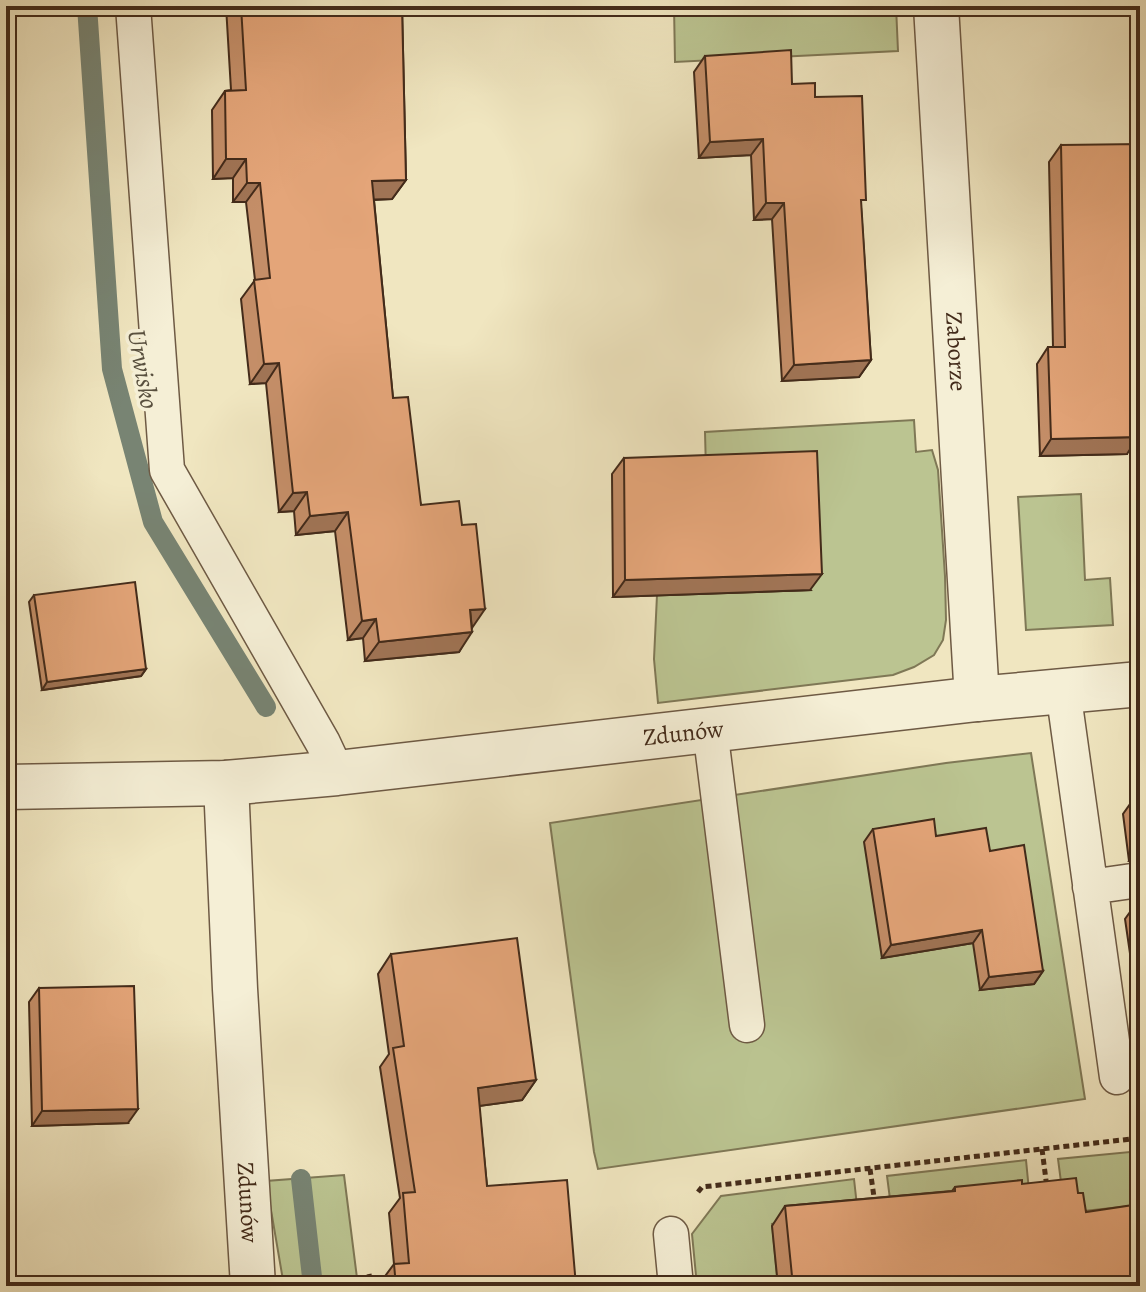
<svg xmlns="http://www.w3.org/2000/svg" width="1146" height="1292" viewBox="0 0 1146 1292" font-family="Alegreya,serif">
	<rect width="100%" height="100%" fill="#f0e6c0"/>
	<filter id="stains"><feTurbulence type="fractalNoise" baseFrequency=".0025" numOctaves="4"/><feColorMatrix values="0 0 0 0 .2 0 0 0 0 .09 0 0 0 0 .02 0 0 0 .5 -.17"/></filter>
	<radialGradient id="worn" r=".72"><stop offset=".6" stop-color="#630" stop-opacity="0"/><stop offset="1" stop-color="#630" stop-opacity=".3"/></radialGradient>
	<path fill="#bbc491" stroke="#7f7856" stroke-width="2" d="M674,6h222l2,45 -223,11z
		M914,420l2,32 16,-2 6,20 7,106 1,44 -3,20 -9,15 -20,12 -21,8 -235,28 -4,-44 3,-64 154,-5 -1,-7 -104,-112 -1,-39z
		M1081,494l4,86 25,-2 3,47 -87,5 -8,-133z
		M1031,753l54,346 -487,70 -4,-17 -44,-329 396,-60z
		M1140,1151v54l-75,8 -7,-54z
		M1026,1160l4,41 -136,29 -7,-54z
		M344,1175l14,111h-74l-18,-105z
		M854,1179l6,54 -53,-13 -35,4 6,62h-81l-5,-52 29,-38z"/>
	<g fill="none" stroke-linecap="round" stroke-linejoin="round">
		<path stroke="#788473" stroke-width="20" d="M87,6l25,363 41,153 113,185
			M301,1179l12,107"/>
		<defs>
			<path id="service" d="M133,6l34,464 156,273 14,30
				M1063,690l54,387
				M710,729l37,296
				M1090,887l42,-6
				M671,1234l5,52"/>
			<g id="minor">
				<path id="s1" d="M936,6l41,693"/>
				<path id="s2" d="M226,783l9,206 18,297"/>
				<path id="s3" d="M6,787l220,-4 111,-10 640,-74 163,-15"/>
			</g>
		</defs>
		<use href="#service" stroke="#6e5a44" stroke-width="37"/>
		<use href="#minor" stroke="#6e5a44" stroke-width="47"/>
		<path stroke="#432b1a" stroke-width="5" stroke-dasharray="6 4" stroke-linecap="butt" d="M1042,1149l5,39
			M870,1169l5,35
			M698,1192l4,-5 438,-49
			M369,1274l2,12"/>
		<use href="#service" stroke="#f5efd6" stroke-width="34"/>
		<use href="#minor" stroke="#f5efd6" stroke-width="44"/>
	</g>
	<path fill="#c48e68" stroke="#432b1a" stroke-width="2" d="M226,6h176l4,174 -14,19 -18,1 19,198 28,107 51,123 -13,24 -94,9 -2,-23 -15,2 -13,-109 -39,4 -2,-24 -15,1 -13,-129 -16,1 -9,-85 14,-19 -9,-78h-13v-24l-20,1 -1,-69 13,-19 6,-1z
		M705,56l87,28 23,13 46,110 10,153 -12,17 -77,4 -10,-162 -18,1 -3,-65 -52,3 -5,-86z
		M1061,145l79,117h-6l-7,192 -87,2 -3,-92 11,-17h5l-4,-185z
		M624,458l186,132 -197,7 -1,-123z
		M34,595l112,74 -5,7 -99,14 -13,-88z
		M1140,790v73l-11,-2 -6,-47z
		M873,829l63,7 54,15 53,120 -9,13 -54,6 -7,-47 -91,15 -18,-116z
		M1140,893v94l-5,1 -10,-69 10,-14 -1,-4z
		M391,954l145,126 -14,20 -43,6 8,80 89,100h-196v-3l14,-19 -5,-51 11,-15 -20,-131 9,-13 -11,-80z
		M39,988l89,135 -96,3 -3,-124z
		M1022,1184l56,9 8,19 54,74h-362l-6,-60 13,-20 167,-15 3,-4z"/>
	<path fill="#a07455" stroke="#432b1a" stroke-width="2" d="M763,139l-12,16 -52,3 11,-16z
		M226,159h20l-13,19 -20,1z
		M406,180l-14,19 -34,1 14,-19z
		M247,183h13l-14,19h-13z
		M766,203h18l-12,16 -18,1z
		M1133,246h7v16h-18z
		M871,360l-12,17 -77,4 12,-16z
		M279,363l-13,20 -16,1 14,-20z
		M1138,437l-11,17 -87,2 11,-17z
		M307,492l-13,19 -15,1 14,-19z
		M348,512l-13,19 -39,4 14,-19z
		M822,574l-12,16 -197,7 12,-17z
		M485,609l-13,19 -2,-18z
		M376,619l-13,19 -15,2 14,-19z
		M472,632l-13,20 -94,9 14,-19z
		M146,669l-5,7 -99,14 5,-8z
		M1140,846v14l-1,2 -10,-1z
		M982,930l-9,13 -91,15 9,-13z
		M1043,971l-9,13 -54,6 9,-13z
		M536,1080l-14,20 -58,8 14,-20z
		M138,1109l-10,14 -96,3 10,-15z"/>
	<path fill="#e4a579" stroke="#432b1a" stroke-width="2" d="M241,6h161l4,174 -34,1 21,217 15,-1 13,108 38,-4 3,24 14,-1 9,85 -15,1 2,22 -93,10 -3,-23 -14,2 -14,-109 -38,4 -3,-24 -14,1 -14,-130 -15,1 -10,-84 16,-2 -10,-95h-13l-1,-24h-20l-1,-68 21,-1z
		M791,50l1,34 23,-1v14l47,-1 4,104h-5l10,160 -77,5 -10,-162h-18l-3,-64 -53,3 -5,-86z
		M1140,144v102h-7l5,191 -87,2 -3,-92h17l-4,-202z
		M817,451l5,123 -197,6 -1,-122z
		M135,582l11,87 -99,13 -13,-87z
		M934,819l2,17 50,-8 4,23 34,-6 19,126 -54,6 -7,-47 -91,15 -18,-116z
		M517,938l19,142 -58,8 9,98 80,-6 9,106h-180l-2,-22 15,-1 -6,-70 12,-1 -22,-144 11,-2 -13,-92z
		M134,986l4,123 -96,2 -3,-123z
		M1076,1178l2,15h5l3,19 54,-8v82h-347l-8,-80 170,-15v-4l67,-7v4z"/>
	<g text-anchor="middle" dominant-baseline="central" stroke-width="7" stroke-linejoin="round" paint-order="stroke">
		<g font-size="24" fill="#432b1a" stroke="#f5efd6">
			<text stroke="none"><textPath href="#s1" startOffset="346">Zaborze</textPath></text>
			<text stroke="none"><textPath href="#s3" startOffset="680">Zdunów</textPath></text>
			<text stroke="none"><textPath href="#s2" startOffset="420">Zdunów</textPath></text>
		</g>
		<g font-size="26" font-style="italic" fill="#59503f" stroke="#f5efd6">
			<text transform="translate(143 369) rotate(80)">Urwisko</text>
		</g>
	</g>
	<rect width="1146" height="1292" fill="none" stroke="#f0e6c0" stroke-width="32"/>
	<rect x="8" y="8" width="1130" height="1276" fill="none" stroke="#432b1a" stroke-width="4"/>
	<rect x="16" y="16" width="1114" height="1260" fill="none" stroke="#432b1a" stroke-width="2"/>
	<rect width="100%" height="100%" filter="url(#stains)"/>
	<rect width="100%" height="100%" fill="url(#worn)"/>
</svg>
